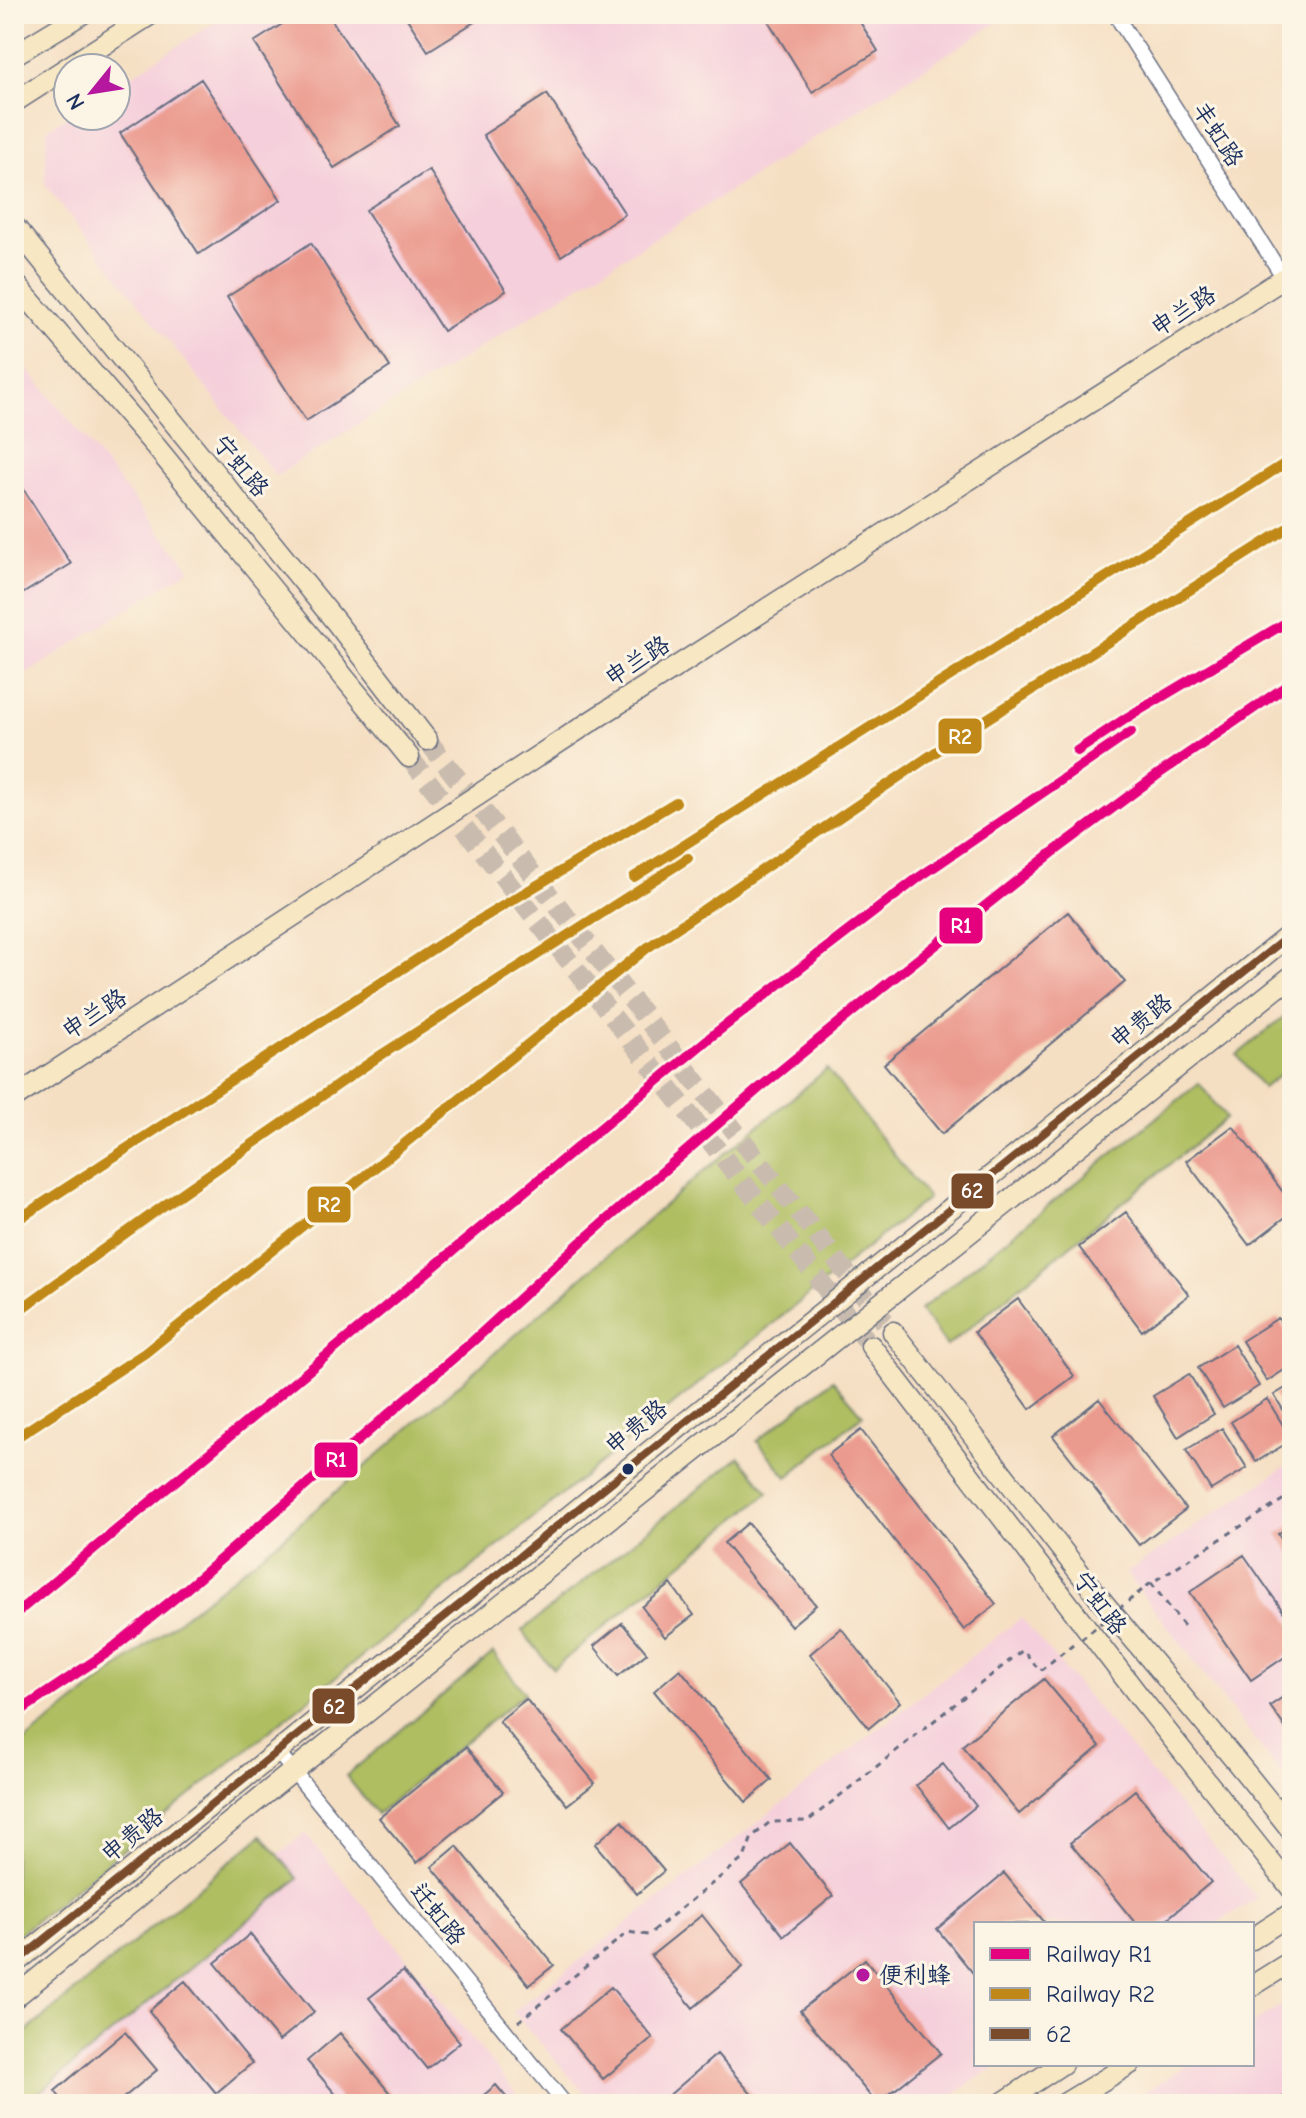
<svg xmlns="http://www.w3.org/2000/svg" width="1306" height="2118" viewBox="0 0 1306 2118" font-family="'Comic Neue','LXGW WenKai TC',sans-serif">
	<rect width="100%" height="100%" fill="#fcf5e5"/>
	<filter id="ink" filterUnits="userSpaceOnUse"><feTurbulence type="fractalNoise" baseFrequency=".0125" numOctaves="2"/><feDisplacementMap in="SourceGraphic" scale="16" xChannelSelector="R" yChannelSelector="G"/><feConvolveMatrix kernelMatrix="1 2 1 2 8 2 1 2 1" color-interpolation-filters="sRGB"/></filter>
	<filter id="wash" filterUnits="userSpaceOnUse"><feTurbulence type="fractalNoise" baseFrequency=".006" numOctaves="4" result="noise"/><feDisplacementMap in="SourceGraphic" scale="32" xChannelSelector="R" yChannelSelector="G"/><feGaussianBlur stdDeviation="1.8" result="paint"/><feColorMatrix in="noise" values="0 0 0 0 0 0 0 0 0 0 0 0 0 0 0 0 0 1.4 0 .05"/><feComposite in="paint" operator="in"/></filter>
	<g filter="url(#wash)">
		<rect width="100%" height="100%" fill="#f5dfc3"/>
		<path fill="#f5cfdb" d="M228,14h783l-735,462 -231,-291 2,-56 21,-13h48v-31z
			M14,352l176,217 -176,113z
			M1292,1462v326l-166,-215z
			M1021,1618l236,280 -41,26h-240v140h24l-62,40h-344l-81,-92z
			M305,1833l220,271h-511v-39z
			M1292,1998v106h-166l63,-40h63v-40z"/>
		<path fill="#afbe60" stroke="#65765f" stroke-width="2" d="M1292,1010v55l-29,23 -26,-33z
			M827,1069l101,129 -914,740v-188l270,-213 407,-355z
			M1199,1083l27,35 -279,228 -27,-36z
			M833,1380l30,35 -76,62 -30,-36z
			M739,1457l30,35 -216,177 -31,-38z
			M493,1653l32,40 -148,121 -31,-38z
			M262,1835l36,44 -273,225h-11v-62z"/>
		<g id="blocks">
			<path fill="#eb9a8e" d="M298,14h30l72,112 -66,42 -80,-126z
				M404,14h83l-59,37z
				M764,14h91l23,37 -66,41z
				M201,79l80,121 -82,54 -79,-121z
				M547,94l78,120 -64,42 -78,-121z
				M429,170l77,121 -63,40 -77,-121z
				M311,243l79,124 -84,54 -79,-124z
				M14,474l57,90 -57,35z
				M1068,912l57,70 -183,152 -58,-70z
				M1233,1126l59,78v8l-43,33 -63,-84z
				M1126,1212l63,83 -47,36 -63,-84z
				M1018,1299l56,77 -44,33 -56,-77z
				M1278,1318l14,23v24l-25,16 -25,-40z
				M1234,1345l25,41 -36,22 -25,-40z
				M1189,1374l25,40 -36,23 -25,-41z
				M1292,1384v40l-18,-29z
				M1099,1399l87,110 -47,36 -86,-109z
				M1267,1399l25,41 -36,22 -25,-40z
				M1222,1428l25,40 -36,22 -25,-40z
				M861,1430l135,174 -32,26 -136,-175z
				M748,1523l68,82 -25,21 -67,-83z
				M1292,1524v31l-14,-21z
				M1244,1555l48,69v28l-41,28 -61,-88z
				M671,1584l23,31 -29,22 -23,-30z
				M622,1623l25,30 -29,23 -24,-30z
				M841,1628l59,74 -31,26 -59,-74z
				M680,1669l92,111 -26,22 -92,-111z
				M1044,1679l56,67 -81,68 -57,-68z
				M1292,1691v46l-22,-31z
				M526,1699l69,84 -28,22 -68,-84z
				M466,1747l37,45 -86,71 -38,-45z
				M943,1764l33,42 -27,22 -33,-43z
				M1135,1790l76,92 -50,42h-25l-66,-81z
				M622,1821l42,50 -27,23 -42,-50z
				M790,1843l43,53 -49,40 -43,-52z
				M457,1846l97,119 -25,20 -97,-118z
				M1004,1873l42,51h-70v53l-39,-48z
				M702,1915l41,52 -50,41 -42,-52z
				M250,1934l64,78 -35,29 -64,-78z
				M865,1959l76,94 -64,51 -77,-93z
				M403,1971l57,71 -33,27 -58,-71z
				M185,1981l67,82 -36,30 -67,-82z
				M611,1987l42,51 -50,41 -42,-50z
				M125,2032l32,38 -41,34h-51l-10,-13z
				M340,2033l53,64 -8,7h-41l-37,-43z
				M717,2054l43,50h-101z
				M496,2085l16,19h-39z
				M1292,2090v14h-18z"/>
		</g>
	</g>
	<g filter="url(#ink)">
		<use href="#blocks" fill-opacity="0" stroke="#676d81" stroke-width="2"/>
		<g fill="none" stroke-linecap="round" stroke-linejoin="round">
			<path stroke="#c9bcaf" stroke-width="20" stroke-dasharray="20 10" stroke-linecap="butt" d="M427,740l466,592
				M409,757l462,589"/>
			<defs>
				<path id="street" d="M1115,14l169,264
					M277,1751l288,353"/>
				<path id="secondary" d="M14,55l68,-41
					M14,102l137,-88
					M14,226l322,396 91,118
					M14,282l143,166 252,309
					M14,1098l579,-378 699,-447
					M893,1332c70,89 138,180 209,269 63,77 129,151 190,230
					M871,1346l267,349 154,194
					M1252,1939l40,-26
					M14,1964l1278,-1031
					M1252,1986l40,-25
					M14,1998l279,-227 999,-795
					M1001,2104l61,-40
					M1064,2104l66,-40"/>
			</defs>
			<use href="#street" stroke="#676d81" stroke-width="17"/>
			<use href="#secondary" stroke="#676d81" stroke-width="23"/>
			<path stroke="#676d81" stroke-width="3" stroke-dasharray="6 6" stroke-linecap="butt" d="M1151,1583l36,47
				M518,2022l110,-90 20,3 96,-77 8,-21 18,-15 38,-1 215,-171 17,21 33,-27"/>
			<use href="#street" stroke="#fff" stroke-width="14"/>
			<use href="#secondary" stroke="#f8e7c3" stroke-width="20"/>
			<path stroke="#676d81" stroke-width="3" stroke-dasharray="6 6" stroke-linecap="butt" d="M1081,1639l70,-56 141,-89"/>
			<defs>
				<path id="bus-1" d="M14,1964l1278,-1031"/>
			</defs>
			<use href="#bus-1" stroke="#fcf5e5" stroke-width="14"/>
			<use href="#bus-1" stroke="#7a4b2a" stroke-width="8"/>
			<defs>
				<path id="rail-1" d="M1077,751l51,-34 164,-98
					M14,1615l699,-580 205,-157 213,-146
					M14,1715l94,-63 78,-63 286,-247 109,-100 176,-152 132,-108 163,-129 108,-80 132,-91"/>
				<path id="rail-2" d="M634,877l658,-418
					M14,1222l437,-285 225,-135
					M14,1314l145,-105 219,-152 310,-199
					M14,1439l131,-86 502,-405 299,-203 346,-220"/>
			</defs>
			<use href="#rail-1" stroke="#fcf5e5" stroke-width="16"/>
			<use href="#rail-2" stroke="#fcf5e5" stroke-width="16"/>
			<use href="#rail-1" stroke="#e5007d" stroke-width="10"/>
			<use href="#rail-2" stroke="#c08818" stroke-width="10"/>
		</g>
	</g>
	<circle fill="#1b2f5e" stroke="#fcf5e5" stroke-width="3" cx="628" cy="1469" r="7"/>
	<circle fill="#b5179e" stroke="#fcf5e5" stroke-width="3" cx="863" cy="1975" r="8"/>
	<g text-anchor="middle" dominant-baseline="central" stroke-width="6" stroke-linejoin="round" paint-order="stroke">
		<g font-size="24" fill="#1b2f5e" stroke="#fcf5e5">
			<text transform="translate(1218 134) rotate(57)">丰虹路</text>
			<text transform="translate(1183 311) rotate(-33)">申兰路</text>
			<text transform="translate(241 466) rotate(50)">宁虹路</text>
			<text transform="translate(637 661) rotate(-33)">申兰路</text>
			<text transform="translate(94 1014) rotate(-33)">申兰路</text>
			<text transform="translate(1141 1021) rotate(-39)">申贵路</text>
			<text transform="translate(636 1427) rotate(-39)">申贵路</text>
			<text transform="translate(1100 1603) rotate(53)">宁虹路</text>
			<text transform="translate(132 1835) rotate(-39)">申贵路</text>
			<text transform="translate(438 1914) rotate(51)">迁虹路</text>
		</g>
		<g font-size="24" fill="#1b2f5e" stroke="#fcf5e5" text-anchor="start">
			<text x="879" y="1975">便利蜂</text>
		</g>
	</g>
	<g stroke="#fcf5e5" stroke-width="3">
		<rect x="937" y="717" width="46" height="38" rx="8" fill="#c08818"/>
		<rect x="938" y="906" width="46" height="39" rx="8" fill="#e5007d"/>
		<rect x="950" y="1172" width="45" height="38" rx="8" fill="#7a4b2a"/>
		<rect x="306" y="1185" width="46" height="39" rx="8" fill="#c08818"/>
		<rect x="313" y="1441" width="46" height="38" rx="8" fill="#e5007d"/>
		<rect x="311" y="1687" width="45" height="38" rx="8" fill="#7a4b2a"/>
	</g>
	<g font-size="22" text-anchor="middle" font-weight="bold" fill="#fff">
		<text x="960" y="744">R2</text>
		<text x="961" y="933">R1</text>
		<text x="972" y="1198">62</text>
		<text x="329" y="1212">R2</text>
		<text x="336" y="1467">R1</text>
		<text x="334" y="1714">62</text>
	</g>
	<rect width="1306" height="2118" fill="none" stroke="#fcf5e5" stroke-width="48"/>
	<rect x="974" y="1922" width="280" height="144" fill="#fcf5e5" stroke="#a2a6af" stroke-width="2"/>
	<rect x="990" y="1948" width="40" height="12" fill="#e5007d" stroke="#a2a6af" stroke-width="2"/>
	<text x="1046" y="1962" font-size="24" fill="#1b2f5e">Railway R1</text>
	<rect x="990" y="1988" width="40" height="12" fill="#c08818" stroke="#a2a6af" stroke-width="2"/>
	<text x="1046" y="2002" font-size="24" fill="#1b2f5e">Railway R2</text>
	<rect x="990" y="2028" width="40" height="12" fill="#7a4b2a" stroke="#a2a6af" stroke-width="2"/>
	<text x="1046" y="2042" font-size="24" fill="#1b2f5e">62</text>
	<g transform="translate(92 92) rotate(240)"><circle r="38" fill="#fcf5e5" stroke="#a2a6af" stroke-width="2"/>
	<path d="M0-6L14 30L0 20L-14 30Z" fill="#b5179e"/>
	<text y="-12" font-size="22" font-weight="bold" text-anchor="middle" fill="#1b2f5e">N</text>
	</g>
</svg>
